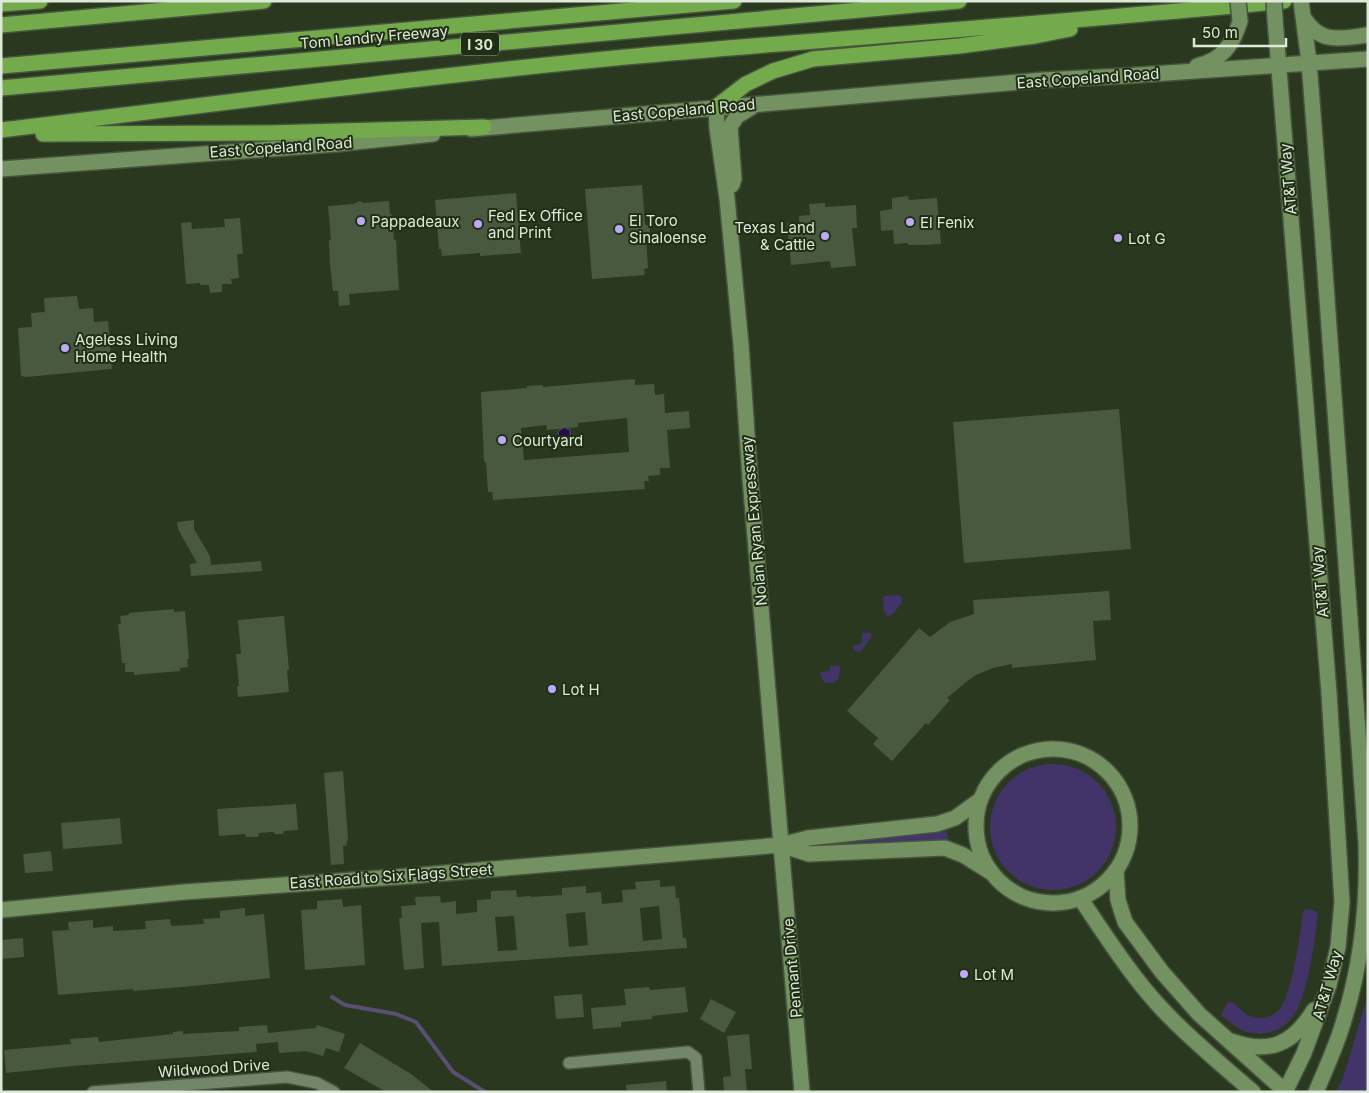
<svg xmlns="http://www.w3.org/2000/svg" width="1369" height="1093" viewBox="0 0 1369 1093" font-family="Inter,sans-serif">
	<rect width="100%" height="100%" fill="#29381f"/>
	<path fill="#423468" d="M898,595l4,2v6l-10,12 -5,1 -3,-5 -1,-13 2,-2z
		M862,633h9v5l-10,13 -4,1 -4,-3v-3l9,-3z
		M838,665l2,2c1,10 -5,20 -16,15l-3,-5 -1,-5 10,-1v-5z
		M990 827a63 63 0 1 1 126 0a63 63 0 1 1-126 0Z
		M947,831l1,9 -110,5 2,-3 7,-1z
		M1305,909l8,1 5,3c-3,26 -10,81 -24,102 -6,9 -17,17 -28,18 -20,3 -31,-6 -45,-18l6,-12 5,-1c8,5 11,13 21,15 11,3 22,-1 28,-10 12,-18 19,-72 22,-95z
		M1368,994v98h-32l8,-17z"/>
	<path fill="#230c49" stroke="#5b4e74" d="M562,427h5v2h3v13l-10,1 -1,-1 -1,-11 4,-2z"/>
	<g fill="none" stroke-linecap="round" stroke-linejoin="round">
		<path stroke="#5b4e74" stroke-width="4" d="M332,997l13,8 51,9 20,8 37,50 32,20"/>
	</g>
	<path fill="#49593f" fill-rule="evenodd" d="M642,185l3,39 5,3v5l-4,4 2,32 -4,1 1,6 -53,4 -7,-90z
		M516,193l5,60 -41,3v-3l-38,3 -1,-7h-2l-4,-49z
		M908,196l1,4 28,-2 4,46 -19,1h-14v-2l-14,1 -1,-14 -12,1 -1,-20 12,-2v-11z
		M360,201l3,2 26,-2 1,13 2,1 2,25 2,-1 3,51 -50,4 1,11 -11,1 -1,-15h-5l-3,-26 -1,-25h2l-3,-34 25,-2z
		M825,203v4l31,-2 1,23h-5l4,38 -25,2 -1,-7 -39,4 -4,-42h12v-7l11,-1 -1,-11z
		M240,218l3,36h-6l2,24 -8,1 1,5h-10v8l-12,1 -1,-8h-9v-2l-14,1 -5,-61 10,-1 1,7 33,-2 -1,-8z
		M77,296l2,13 14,-1 1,14 14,-1 4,48 -86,8 -5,-1 -3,-48 14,-1 -1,-14 14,-1 -1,-14z
		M635,379v6l19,-1 1,11 9,-1 1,19 24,-2 1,17 -23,2 3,38h-10v7l-12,1 1,5h-5l1,8 -152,11 -1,-8h-4l-2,-30h-2l-3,-70 46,-4v-2l16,-1v2zM627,418l2,34 -105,8 -3,-32 25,-3 1,5 31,-3v-4z
		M1119,409l12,140 -167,14 -11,-141z
		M194,520v9l16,27 1,9 50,-4 1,10 -71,5 -1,-12 7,-1 -19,-34 -1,-7z
		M1109,591l2,29 -18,1 3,39 -84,8v-4l-19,4 -17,7 -10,7 -19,16 3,2 -22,25 -2,-2 -34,38 -19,-17 5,-6 -31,-27 72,-83 11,9 20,-15 24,-8 -1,-14z
		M174,609v3l11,-1 4,48h-2l1,8 -8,1v3l-46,4v-3h-9v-9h-3l-4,-39h3l-1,-8 9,-1v-2z
		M284,616l5,54h-2l2,22 -51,5 -1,-11h2l-3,-32h5l-3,-34z
		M343,771l5,68 -2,7h-3l1,18 -13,1 -7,-92z
		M296,804l2,26 -14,1 -1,3h-8l-2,-2 -14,1 -1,4h-12l-1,-3 -26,2 -2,-27z
		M120,818l2,26 -59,5 -2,-26z
		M51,851l2,20 -28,2 -2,-19z
		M660,880v7l15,-1 1,12h3l4,40h3l1,10 -245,18 -3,-44 -18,1 3,45 -20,2 -5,-52h3l-1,-12 15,-1 -1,-8 25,-1 1,7 15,-2v13l21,-2v-12l14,-1v-8l25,-1 1,7 14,-1v1l31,-2v-7l24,-2v7l15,-1 1,12 21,-2 -1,-12 14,-1 -1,-7zM659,906l3,33 -19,2 -3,-33zM585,912l3,33 -19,2 -3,-33zM514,916l3,34 -19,1 -3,-34z
		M342,899l1,8 18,-2 4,60 -60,5 -4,-60 16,-1v-8z
		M245,908v8l19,-2 6,64 -77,8 -60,5v-2l-75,6 -6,-64 17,-1 -1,-8 25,-2v8l20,-2v5l33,-2 -1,-8 25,-2 1,7 33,-2 -1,-5 17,-1v-7z
		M23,938l1,19 -23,2v-19z
		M649,987l1,3 35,-3 3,25 -36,4v3l-31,3v5l-28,2 -2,-21 35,-3 -2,-16z
		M582,994l2,23 -28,2 -2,-23z
		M711,999l25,13 -12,21 -24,-14z
		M267,1025l1,8 48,-5 1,-3 28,9 -6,18 -13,-4 -3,8 -17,-5 -27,2 -1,-11 -22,2 1,8 -184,14 -67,7 -2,-23 67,-6 -1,-5 28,-2 1,5 74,-8v-2l10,-1v3l56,-3v-4z
		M749,1034l3,35h-7l2,23h-23l-1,-15 8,-1 -4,-40z
		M360,1043l51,31 23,18h-48l-42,-24z
		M666,1081l1,11h-40l-1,-7z"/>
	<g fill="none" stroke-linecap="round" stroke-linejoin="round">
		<defs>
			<path id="street" d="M569,1063l119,-11 8,6 3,34
				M93,1092l194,-15 30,6 17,9"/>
			<path id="secondary" d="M1301,1l8,61 13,167 44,614c2,61 -4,119 -22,177 -7,25 -18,48 -28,72
				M1304,18c17,27 36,20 64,17
				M1275,19l54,674 13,209 -4,45 -9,38 -25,68 -19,39
				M1197,66c25,-6 36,-21 43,-45
				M716,107l1,21 10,70 14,147 9,133 52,614
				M471,129l572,-49 80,-4 245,-17
				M1,169l336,-25 96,-10
				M732,185l2,-6 -4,-52 7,-11 15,-9
				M976 826a77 77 0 1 1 154 0a77 77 0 1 1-154 0Z
				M781,845l28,9 136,-6 18,7 27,17
				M1116,871l2,29 7,22 37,50 37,42 87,78
				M1080,898c26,38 51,78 82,111 28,30 60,56 91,83
				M1,910l183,-18 226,-16 371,-31 27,-7 129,-14 18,-6 25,-18
				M1231,1041c39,14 62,3 83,-31"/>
			<path id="highway" d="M1,4l39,-3
				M1,25l263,-24
				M1,66l733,-65
				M1,88l958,-87
				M716,107l30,-23 27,-13 40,-12 146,-13 76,-10 35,-7
				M1,130c208,-25 416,-53 625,-73 219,-20 439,-34 658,-56
				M43,134l226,-1 215,-6"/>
		</defs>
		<use href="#street" stroke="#47543e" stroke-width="14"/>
		<use href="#secondary" stroke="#47543e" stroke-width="18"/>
		<use href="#highway" stroke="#47543e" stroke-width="18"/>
		<use href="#street" stroke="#74866a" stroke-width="11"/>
		<use href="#secondary" stroke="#749161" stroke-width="15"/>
		<use href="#highway" stroke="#73ab4c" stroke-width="15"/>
		<defs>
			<path id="secondary-bridge" d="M1238,1l2,20
				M1274,1l1,18"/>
		</defs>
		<use href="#secondary-bridge" stroke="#47543e" stroke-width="18" stroke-linecap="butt"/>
		<use href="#secondary-bridge" stroke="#749161" stroke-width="15"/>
	</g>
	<g fill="#bbaaf6" stroke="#1f2e15" stroke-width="2">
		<circle cx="361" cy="221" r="5"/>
		<circle cx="910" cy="222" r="5"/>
		<circle cx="478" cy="224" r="5"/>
		<circle cx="619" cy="229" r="5"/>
		<circle cx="825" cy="236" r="5"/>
		<circle cx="1118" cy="238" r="5"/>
		<circle cx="65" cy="348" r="5"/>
		<circle cx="502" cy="440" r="5"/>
		<circle cx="552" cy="689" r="5"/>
		<circle cx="964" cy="974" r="5"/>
	</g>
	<g text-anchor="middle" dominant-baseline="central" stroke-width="4" stroke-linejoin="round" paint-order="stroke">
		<rect fill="#1f2e15" stroke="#a5b19e" stroke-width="1" x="461" y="32.5" width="38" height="23" rx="4"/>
		<g font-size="14" font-weight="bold" fill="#dfe9d9">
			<text x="480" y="44">I 30</text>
		</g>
		<g font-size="15" fill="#dfe9d9" stroke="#1f2e15">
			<text transform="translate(374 37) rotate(-5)">Tom Landry Freeway</text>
			<text transform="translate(1088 78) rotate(-4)">East Copeland Road</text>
			<text transform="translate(684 110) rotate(-5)">East Copeland Road</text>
			<text transform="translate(281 147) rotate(-4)">East Copeland Road</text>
			<text transform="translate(1288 179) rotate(-95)">AT&amp;T Way</text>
			<text transform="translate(754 521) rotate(-95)">Nolan Ryan Expressway</text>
			<text transform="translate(1320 582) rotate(-95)">AT&amp;T Way</text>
			<text transform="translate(391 876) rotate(-4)">East Road to Six Flags Street</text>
			<text transform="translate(792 968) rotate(-95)">Pennant Drive</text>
			<text transform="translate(1327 985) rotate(-74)">AT&amp;T Way</text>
			<text transform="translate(214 1068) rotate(-4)">Wildwood Drive</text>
		</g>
		<g font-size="15" fill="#dfe9d9" stroke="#1f2e15" text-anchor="start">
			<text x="488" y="215">Fed Ex Office<tspan x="488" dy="17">and Print</tspan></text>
			<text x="629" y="220">El Toro<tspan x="629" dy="17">Sinaloense</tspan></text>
			<text x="371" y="221">Pappadeaux</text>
			<text x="920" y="222">El Fenix</text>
			<text x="815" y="227" text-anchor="end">Texas Land<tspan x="815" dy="17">&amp; Cattle</tspan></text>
			<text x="1128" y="238">Lot G</text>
			<text x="75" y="339">Ageless Living<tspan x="75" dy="17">Home Health</tspan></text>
			<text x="512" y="440">Courtyard</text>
			<text x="562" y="689">Lot H</text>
			<text x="974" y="974">Lot M</text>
		</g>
	</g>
	<rect width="1369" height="1093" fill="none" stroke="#dfe9d9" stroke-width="5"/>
	<path d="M1194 38v8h92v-8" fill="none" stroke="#dfe9d9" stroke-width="2.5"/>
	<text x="1202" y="38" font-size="15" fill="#dfe9d9" stroke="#1f2e15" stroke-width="4" paint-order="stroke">50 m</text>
</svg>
